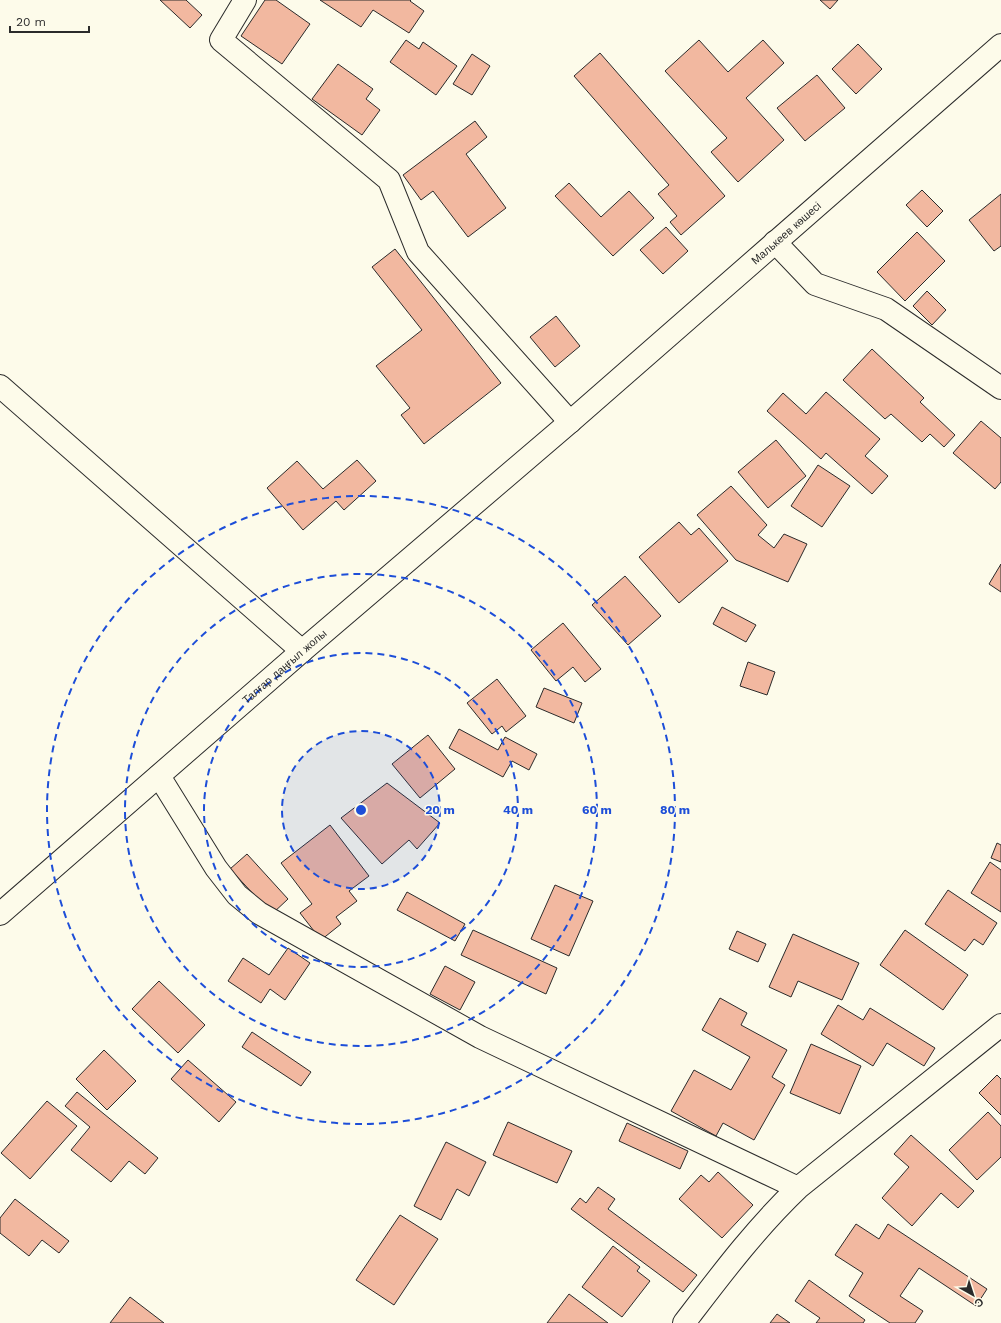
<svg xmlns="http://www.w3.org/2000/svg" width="1001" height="1323" viewBox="0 0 1001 1323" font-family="'Work Sans',sans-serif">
	<rect width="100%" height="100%" fill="#fdfbea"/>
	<path fill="#f2b8a0" stroke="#2b2b2b" d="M160,0h26l16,15 -12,13z
		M265,0h11l34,24 -28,40 -41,-28z
		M320,0h91l-1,1 14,10 -15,22 -36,-23 -12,17z
		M820,0h18l-8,9z
		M406,40l13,9 4,-7 34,24 -21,29 -46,-33z
		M699,40l29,32 35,-32 21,23 -38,35 38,42 -46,42 -27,-30 16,-14 -62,-67z
		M858,44l24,25 -26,25 -24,-25z
		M600,53l125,143 -44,39 -11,-13 7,-6 -19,-22 11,-9 -95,-109z
		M472,54l18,12 -18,29 -19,-11z
		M338,64l35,25 -7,10 14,11 -18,25 -50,-36z
		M817,75l28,33 -40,33 -28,-33z
		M475,121l12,16 -21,17 40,54 -38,29 -35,-46 -12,9 -18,-25z
		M569,183l32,34 28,-26 25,27 -41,38 -58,-60z
		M922,190l21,21 -16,16 -21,-22z
		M1001,194v52l-7,5 -25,-31z
		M666,227l22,24 -25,23 -23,-24z
		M917,232l28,29 -40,40 -28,-29z
		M395,249l106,134 -77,61 -23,-29 9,-7 -34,-42 46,-36 -50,-63z
		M927,291l19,19 -14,15 -19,-19z
		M556,316l24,30 -25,21 -25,-30z
		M872,349l52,49 -4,4 35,33 -11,12 -14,-13 -8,8 -31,-28 -6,5 -42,-39z
		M826,392l54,47 -15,17 23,20 -16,18 -46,-41 -5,6 -54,-48 16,-18 23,21z
		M981,421l20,17v44l-6,7 -42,-36z
		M776,440l30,36 -38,32 -30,-36z
		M357,460l19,21 -32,29 -8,-9 -33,29 -36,-42 30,-27 26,28z
		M818,465l32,21 -28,41 -31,-21z
		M731,486l36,39 -9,10 16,13 10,-14 23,10 -19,38 -52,-22 -39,-45z
		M679,522l12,13 8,-7 29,33 -49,42 -40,-46z
		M1001,564v28l-12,-8z
		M625,576l36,40 -33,29 -36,-40z
		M722,607l34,18 -10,17 -33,-18z
		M563,623l38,46 -16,13 -12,-15 -17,14 -25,-31z
		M748,662l27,10 -8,23 -27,-9z
		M497,679l29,37 -20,16 -4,-6 -10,8 -25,-31z
		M544,688l38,15 -8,20 -38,-16z
		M459,729l39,21 7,-13 32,17 -8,16 -17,-9 -9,16 -54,-29z
		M428,735l27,34 -35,29 -28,-34z
		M387,783l53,40 -23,26 -8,-9 -27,24 -41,-46z
		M330,825l39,51 -20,15 8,10 -21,16 5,7 -20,16 -21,-27 12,-9 -31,-41z
		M997,843l4,2v17l-10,-4z
		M247,854l41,45 -16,15 -42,-45z
		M990,862l11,8v42l-30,-19z
		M555,885l38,16 -24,55 -38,-17z
		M948,890l49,33 -14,22 -9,-6 -9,12 -40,-27z
		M407,892l58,32 -10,17 -58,-31z
		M473,930l84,38 -11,26 -85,-39z
		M905,930l63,45 -25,35 -63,-45z
		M737,931l29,13 -8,18 -29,-13z
		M793,934l66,29 -17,37 -44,-19 -7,16 -22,-10z
		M288,948l22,15 -25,37 -15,-11 -9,14 -33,-22 15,-23 26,17z
		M445,966l30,16 -15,28 -30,-16z
		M159,981l46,44 -27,28 -46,-44z
		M720,998l27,15 -6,12 46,25 -15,27 13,8 -31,55 -31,-17 -7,13 -45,-25 23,-41 37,20 19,-33 -48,-27z
		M838,1005l25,15 7,-12 65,40 -11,18 -37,-23 -14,23 -52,-32z
		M252,1032l59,40 -10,14 -59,-39z
		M811,1044l50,22 -21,48 -50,-21z
		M104,1050l32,31 -29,29 -31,-31z
		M188,1060l48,42 -17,20 -48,-43z
		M997,1075l4,4v36l-22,-22z
		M77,1092l81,66 -13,16 -16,-13 -18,21 -40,-32 19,-23 -25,-21z
		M47,1101l30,25 -47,53 -29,-26z
		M988,1112l13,14v31l-24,23 -28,-30z
		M508,1122l64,29 -15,32 -64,-28z
		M627,1123l61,28 -8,18 -61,-28z
		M911,1135l63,56 -16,17 -17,-15 -29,33 -30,-28 27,-31 -15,-13z
		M446,1142l40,20 -17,34 -12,-7 -16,31 -27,-14z
		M718,1172l35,33 -31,33 -43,-39 22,-24 8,7z
		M598,1187l17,12 -7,10 89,66 -14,17 -112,-83 9,-11 6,5z
		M15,1199l54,42 -10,12 -17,-13 -13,16 -29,-23v-15z
		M400,1215l38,24 -44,66 -38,-25z
		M856,1224l23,15 9,-15 99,65 -11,17 -57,-38 -19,28 23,15 -8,12h-25l-41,-27 14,-23 -28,-18z
		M613,1246l27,21 -3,4 13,10 -28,36 -40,-30z
		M809,1280l56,40 -2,3h-47l4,-5 -25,-17z
		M569,1294l39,29h-61z
		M130,1297l34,26h-54z
		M777,1314l13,9h-20z"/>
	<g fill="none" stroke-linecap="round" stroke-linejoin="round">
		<defs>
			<path id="minor" d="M245,0l-24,40 168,140 29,72 152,170
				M775,242l40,42 71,25 115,79
				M0,386l302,265
				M159,776l57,92 21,27 22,18 221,124 318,151
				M684,1323c36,-47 71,-94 114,-135l203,-163"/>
			<g id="major">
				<path id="s1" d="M0,914l302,-263 268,-229 431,-377"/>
			</g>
		</defs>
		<use href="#minor" stroke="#2b2b2b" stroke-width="24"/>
		<use href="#major" stroke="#2b2b2b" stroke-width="24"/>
		<use href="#minor" stroke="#fdfbea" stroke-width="22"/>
		<use href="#major" stroke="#fdfbea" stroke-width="22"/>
	</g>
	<circle cx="361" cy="810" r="79" fill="#1d4ed8" fill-opacity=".12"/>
	<g fill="none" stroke="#1d4ed8" stroke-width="2" stroke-dasharray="7 5">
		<circle cx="361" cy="810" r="79"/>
		<circle cx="361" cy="810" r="157"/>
		<circle cx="361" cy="810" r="236"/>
		<circle cx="361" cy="810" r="314"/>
	</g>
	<g text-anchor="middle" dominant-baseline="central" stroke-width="3" stroke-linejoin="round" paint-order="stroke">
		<g font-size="11" fill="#2b2b2b" stroke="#fdfbea">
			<text stroke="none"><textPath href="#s1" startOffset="1040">Малькеев көшесі</textPath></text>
			<text stroke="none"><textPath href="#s1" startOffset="377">Талғар даңғыл жолы</textPath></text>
		</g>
	</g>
	<circle cx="361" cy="810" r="6" fill="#1d4ed8" stroke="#fdfbea" stroke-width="2"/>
	<g font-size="12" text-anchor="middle" font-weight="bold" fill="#1d4ed8" stroke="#fdfbea" stroke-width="3" stroke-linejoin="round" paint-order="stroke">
		<text x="440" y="814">20 m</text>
		<text x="518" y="814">40 m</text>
		<text x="597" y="814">60 m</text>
		<text x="675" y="814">80 m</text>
	</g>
	<g transform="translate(973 1295) rotate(141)" stroke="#fdfbea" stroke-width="3" paint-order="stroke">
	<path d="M0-3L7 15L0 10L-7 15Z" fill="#2b2b2b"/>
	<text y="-6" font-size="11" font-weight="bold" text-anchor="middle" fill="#2b2b2b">С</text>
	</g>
	<path d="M10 26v6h79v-6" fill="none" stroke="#2b2b2b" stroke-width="2"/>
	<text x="16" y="26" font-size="12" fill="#2b2b2b" stroke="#fdfbea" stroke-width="3" paint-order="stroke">20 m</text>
</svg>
